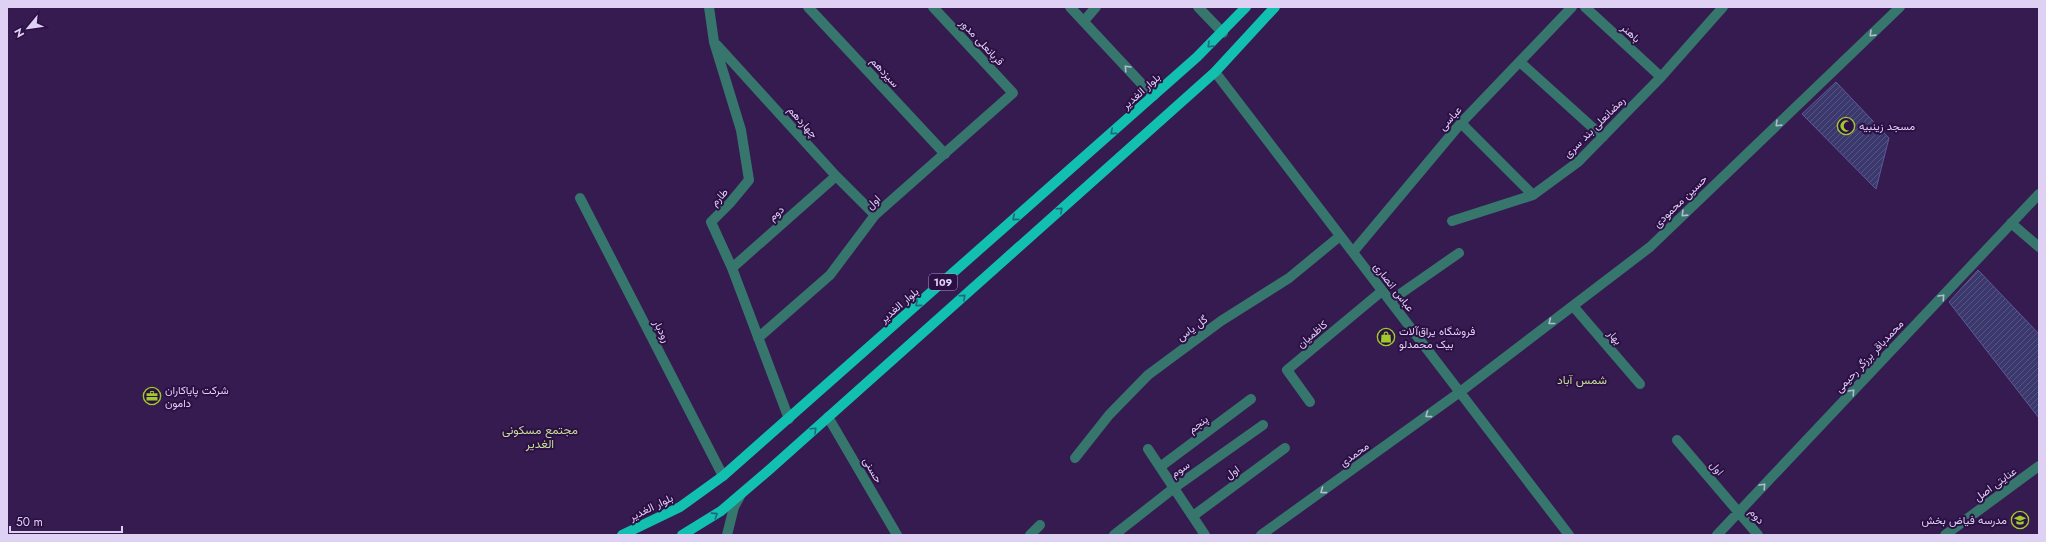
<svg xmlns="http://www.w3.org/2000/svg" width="2046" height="542" viewBox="0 0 2046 542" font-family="Jost,Vazirmatn,sans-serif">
	<defs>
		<pattern id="building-hatch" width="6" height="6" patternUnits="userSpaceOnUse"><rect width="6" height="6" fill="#3b386d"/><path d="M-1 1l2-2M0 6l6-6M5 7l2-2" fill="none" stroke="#575482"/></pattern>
	</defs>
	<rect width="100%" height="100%" fill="#351b50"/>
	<path fill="url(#building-hatch)" stroke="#5c5a96" d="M1836,82l53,56 -13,51 -74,-75z
		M1978,270l61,64v84l-90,-116z"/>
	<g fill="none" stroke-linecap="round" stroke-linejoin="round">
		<path stroke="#36766d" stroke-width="10" d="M709,7l5,35 27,88 8,50 -19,23 -19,19 21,46 57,151
			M808,7l137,147
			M1070,7l83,89
			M1198,7l25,26
			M1585,7l76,70
			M1084,21l12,-14
			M717,45l119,131 39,39
			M1520,62l83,75
			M1215,72l354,463
			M1461,123l72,72
			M580,198l143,278
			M1452,221l81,-26 45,-33 83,-85 62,-70
			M2011,223l28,24
			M1353,252l108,-129 111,-116
			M732,268l104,-92
			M1390,301l69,-48
			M1573,306l67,78
			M758,338l72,-63 45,-60 138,-122 -80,-86
			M1310,402l-23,-32 95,-79
			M828,417l69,118
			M1677,440l81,95
			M1148,449l57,86
			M1075,458l34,-43 39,-40 73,-54 68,-43 51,-42
			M1160,467l91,-68
			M1193,516l92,-68
			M727,535l7,-28 6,-11
			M1030,535l10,-10
			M1114,535l60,-47 89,-63
			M1261,535l199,-143 190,-145 250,-240
			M1717,535l322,-341
			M1945,535l94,-69"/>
		<path stroke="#11c0af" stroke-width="10" d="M622,535l58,-28 43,-31 474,-419 49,-50
			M682,535l39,-24 48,-41 446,-398 60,-65"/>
	</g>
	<defs><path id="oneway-chevron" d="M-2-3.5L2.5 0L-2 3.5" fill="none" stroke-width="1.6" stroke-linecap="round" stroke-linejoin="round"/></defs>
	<g stroke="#b5bad2">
		<use href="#oneway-chevron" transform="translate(1872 34) rotate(136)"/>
		<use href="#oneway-chevron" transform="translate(1127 68) rotate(-133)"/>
		<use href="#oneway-chevron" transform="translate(1778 124) rotate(136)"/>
		<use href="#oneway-chevron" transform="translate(1684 214) rotate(136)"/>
		<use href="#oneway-chevron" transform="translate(1942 297) rotate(-47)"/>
		<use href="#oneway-chevron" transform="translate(1551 322) rotate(142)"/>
		<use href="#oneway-chevron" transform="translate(1852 392) rotate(-47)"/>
		<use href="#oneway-chevron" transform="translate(1428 415) rotate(144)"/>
		<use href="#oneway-chevron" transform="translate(1763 486) rotate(-47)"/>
		<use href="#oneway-chevron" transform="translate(1323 491) rotate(144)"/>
	</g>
	<g stroke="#1e687a">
		<use href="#oneway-chevron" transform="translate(1210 45) rotate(136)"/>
		<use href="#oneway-chevron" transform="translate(1113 132) rotate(139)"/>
		<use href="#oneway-chevron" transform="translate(1060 210) rotate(-42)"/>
		<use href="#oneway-chevron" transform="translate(1015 218) rotate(139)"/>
		<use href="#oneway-chevron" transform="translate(963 297) rotate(-42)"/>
		<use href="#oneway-chevron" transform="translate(918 304) rotate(139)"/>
		<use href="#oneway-chevron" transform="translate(814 430) rotate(-43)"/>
		<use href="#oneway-chevron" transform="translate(715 515) rotate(-33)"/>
	</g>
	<defs>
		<symbol id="mosque-ring" viewBox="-11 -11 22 22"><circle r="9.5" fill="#2c1045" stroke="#a0c92b" stroke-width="1.5"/><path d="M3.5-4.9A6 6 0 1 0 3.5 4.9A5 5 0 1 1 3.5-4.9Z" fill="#a0c92b"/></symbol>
		<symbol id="shop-ring" viewBox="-11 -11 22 22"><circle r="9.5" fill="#2c1045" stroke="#a0c92b" stroke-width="1.5"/><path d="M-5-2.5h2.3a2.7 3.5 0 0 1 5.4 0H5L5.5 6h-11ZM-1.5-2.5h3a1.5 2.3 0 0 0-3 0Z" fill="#a0c92b"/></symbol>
		<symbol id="office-ring" viewBox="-11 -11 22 22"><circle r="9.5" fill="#2c1045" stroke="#a0c92b" stroke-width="1.5"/><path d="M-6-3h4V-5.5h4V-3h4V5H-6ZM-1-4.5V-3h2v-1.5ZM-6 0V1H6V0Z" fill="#a0c92b"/></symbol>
		<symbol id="school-ring" viewBox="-11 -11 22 22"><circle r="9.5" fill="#2c1045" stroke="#a0c92b" stroke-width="1.5"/><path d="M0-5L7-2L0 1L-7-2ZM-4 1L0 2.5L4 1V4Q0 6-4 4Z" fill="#a0c92b"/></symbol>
	</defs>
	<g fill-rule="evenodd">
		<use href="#mosque-ring" x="1836" y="116" width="20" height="20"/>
		<use href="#shop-ring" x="1376" y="327" width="20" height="20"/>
		<use href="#office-ring" x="142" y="386" width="20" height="20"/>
		<use href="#school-ring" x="2010" y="510" width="20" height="20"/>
	</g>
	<g text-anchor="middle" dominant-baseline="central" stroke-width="4" stroke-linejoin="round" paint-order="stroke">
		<rect fill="#2c1045" stroke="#a997bf" stroke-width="1" x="929" y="274" width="28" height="16" rx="3"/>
		<g font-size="10" font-weight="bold" fill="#dfd1f3">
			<text x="943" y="282">109</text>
		</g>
		<g font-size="11" fill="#dfd1f3" stroke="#2c1045">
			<text transform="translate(1631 33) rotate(43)">باهنر</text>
			<text transform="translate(982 42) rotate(47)">قربانعلی مدور</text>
			<text transform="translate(885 72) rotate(47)">سیزدهم</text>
			<text transform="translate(1141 91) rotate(-42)">بلوار الغدیر</text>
			<text transform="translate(1450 118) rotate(-48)">عباسی</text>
			<text transform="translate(803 122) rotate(48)">چهاردهم</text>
			<text transform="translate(1594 127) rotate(-45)">رمضانعلی بند سری</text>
			<text transform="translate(719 197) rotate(-47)">طارم</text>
			<text transform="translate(1680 201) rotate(-44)">حسین محمودی</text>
			<text transform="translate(873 202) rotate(-44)">اول</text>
			<text transform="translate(776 213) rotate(-42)">دوم</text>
			<text transform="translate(1394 287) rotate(52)">عباس انصاری</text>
			<text transform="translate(899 305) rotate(-41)">بلوار الغدیر</text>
			<text transform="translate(1192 328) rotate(-36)">گل یاس</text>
			<text transform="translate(662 331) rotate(63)">رودبار</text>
			<text transform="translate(1312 334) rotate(-40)">کاظمیان</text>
			<text transform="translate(1615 337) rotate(50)">بهار</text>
			<text transform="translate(1869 356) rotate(-47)">محمدباقر برزگر رحیمی</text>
			<text transform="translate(1198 424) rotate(-37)">پنجم</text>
			<text transform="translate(1354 454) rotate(-36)">محمدی</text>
			<text transform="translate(1717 468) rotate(50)">اول</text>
			<text transform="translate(1180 469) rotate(-35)">سوم</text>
			<text transform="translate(873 470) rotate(60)">حسنی</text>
			<text transform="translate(1232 472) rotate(-36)">اول</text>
			<text transform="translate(1995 484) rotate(-36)">عنایتی اصل</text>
			<text transform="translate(651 507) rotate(-26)">بلوار الغدیر</text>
			<text transform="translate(1757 516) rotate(49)">دوم</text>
		</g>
		<g font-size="11" fill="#dfd1f3" stroke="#2c1045" text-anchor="start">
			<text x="1859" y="126">مسجد زینبیه</text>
			<text x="1399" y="331">فروشگاه یراق‌آلات<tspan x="1399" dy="13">بیک محمدلو</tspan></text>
			<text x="165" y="390">شرکت پایاکاران<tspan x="165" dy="13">دامون</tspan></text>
			<text x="2007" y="520" text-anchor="end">مدرسه فیاض بخش</text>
		</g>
		<g font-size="12" fill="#c4dd94" stroke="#2c1045">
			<text x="1582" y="380">شمس آباد</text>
			<text x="540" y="430">مجتمع مسکونی<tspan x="540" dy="14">الغدیر</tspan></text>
		</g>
	</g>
	<rect width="2046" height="542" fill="none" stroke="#dfd1f3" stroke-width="16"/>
	<g transform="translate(28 28) rotate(241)" stroke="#2c1045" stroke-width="3" paint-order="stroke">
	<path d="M0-3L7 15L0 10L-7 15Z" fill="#dfd1f3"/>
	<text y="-6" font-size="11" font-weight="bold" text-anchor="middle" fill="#dfd1f3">N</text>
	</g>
	<path d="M10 526v6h112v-6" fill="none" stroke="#dfd1f3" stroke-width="2"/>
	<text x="16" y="526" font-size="12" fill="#dfd1f3" stroke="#2c1045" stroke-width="3" paint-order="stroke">50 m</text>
</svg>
